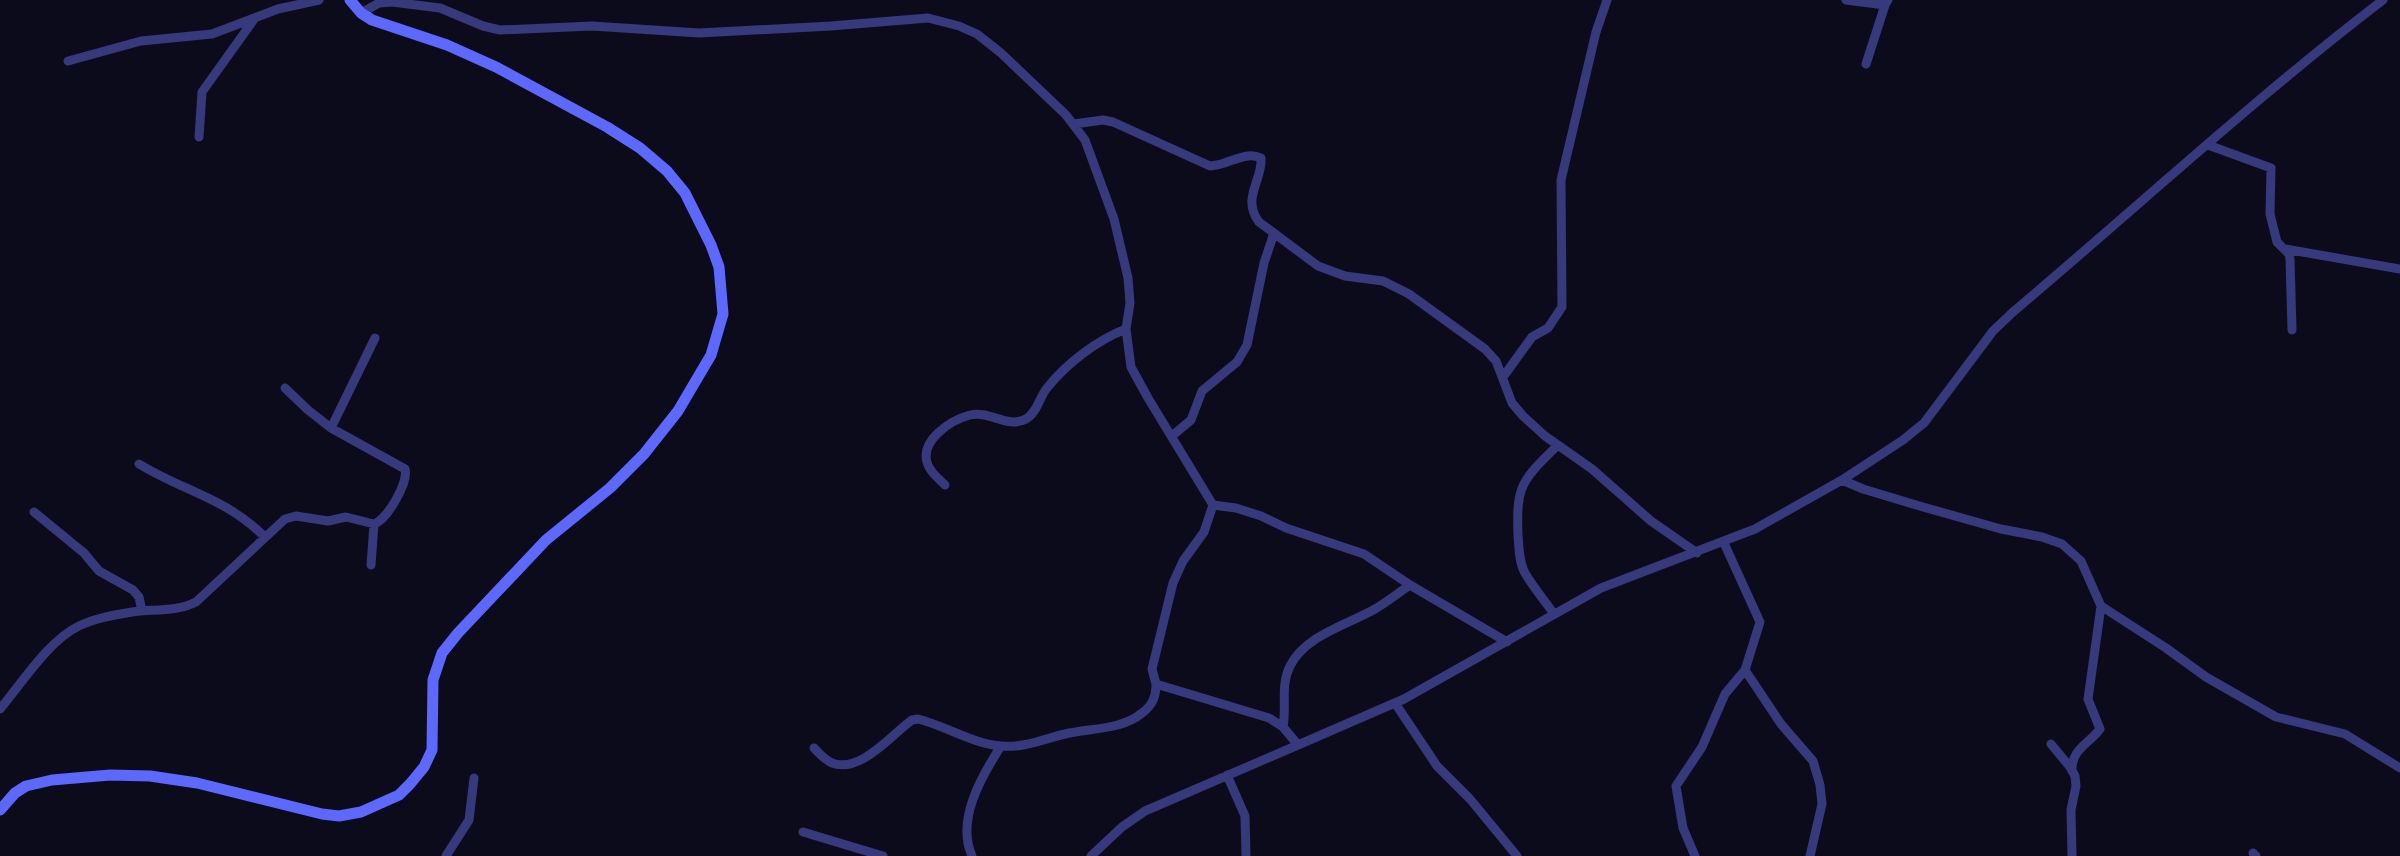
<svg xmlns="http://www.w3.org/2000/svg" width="2400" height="856" viewBox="0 0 2400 856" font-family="Overpass,sans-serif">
	<rect width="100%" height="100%" fill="#0c0b1c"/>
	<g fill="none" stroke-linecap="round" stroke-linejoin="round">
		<path stroke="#36397b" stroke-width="9" d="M1846,0l39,5
			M361,13l18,-10 13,-1 48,6 43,18 17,4 92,-4 107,7 132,-7 97,-8 31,8 18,8 24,19 65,62 19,25 29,79 14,59 2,25 -4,26 5,38 17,31 65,107 -9,27 -21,29 -10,22 -21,86 4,15 113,34 14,9 15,18 106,-46 197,-111 154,-59 87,-49 61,-40 21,-17 69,-92 20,-19c123,-104 242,-214 370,-312
			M68,61l73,-20 71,-7 66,-25 41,-9
			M1866,64l19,-59 3,-5
			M1074,124l29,-4 10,2 97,44c17,0 35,-16 51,-8 2,22 -20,40 -2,64l59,44 27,10 38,5 26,13 76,55 11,12 16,42 11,13 22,20 47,33 59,52 46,32
			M199,137l3,-45 53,-74
			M2208,145l63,23 -1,46 7,28 12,12 1,5 2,71
			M2285,249l115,20
			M1503,377l29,-40 16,-9 14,-21 -1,-127 35,-148 11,-32
			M331,428l44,-90
			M1172,436l19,-16 11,-29 35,-29 10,-17 17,-82 10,-30
			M139,464c46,28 85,33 126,73
			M1842,480l21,9 60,18 78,22 41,8 20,7 19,17 20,45 65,42 40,29 70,40 69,17 55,34
			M945,485c-6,-6 -14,-12 -17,-20 -10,-24 23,-45 42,-50 19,-5 38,14 56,4 11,-6 13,-21 21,-31 19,-24 50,-48 79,-59
			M1213,505l23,3 25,8 25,12 78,26 46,31 97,57
			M34,512l50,41 15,18 34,19 6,7 3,14
			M371,565l3,-41
			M1554,614c-9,-13 -21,-27 -29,-41 -6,-10 -6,-26 -7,-38 -2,-50 4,-55 40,-90
			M1745,670l36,54 32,37 7,24 2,19 -12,52
			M1395,703l42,63 33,33 47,57
			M0,709c22,-26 49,-69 79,-83 16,-8 35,-11 53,-14 21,-3 44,0 64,-10l89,-83 11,-3 32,5 18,-4 28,7c13,-4 35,-42 31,-55l-74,-41 -23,-18 -23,-22
			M1283,727c4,-21 -3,-41 7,-61 16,-31 57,-41 85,-57 12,-7 23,-16 35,-24
			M2051,744l19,23 5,9 1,10 -5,24 1,46
			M814,748c5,5 11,12 18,15 29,11 61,-30 80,-43l6,-1c28,7 55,25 84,27 22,2 42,-7 63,-12 25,-6 57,-4 77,-21 11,-8 14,-17 14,-29
			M2072,771c-1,-22 17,-27 28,-42l-12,-30 13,-93
			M1227,775l18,41 1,40
			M803,832l80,24
			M2253,853l3,3
			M446,856l23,-36 5,-42
			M972,856c-16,-36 9,-79 29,-110
			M1091,856l31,-29 23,-16 153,-66
			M1695,856l-12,-28 -7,-42 26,-39 23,-53 20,-24 15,-48 -36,-79"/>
		<path stroke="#5d68ff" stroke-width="11" d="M0,810l15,-17 11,-7 26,-6 58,-5 40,1 47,7 125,31 17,2 22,-4 38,-17 11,-11 14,-17 8,-17 1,-70 9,-27 16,-20 88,-93 64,-52 34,-34 34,-43 33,-56 12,-41 -4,-47 -8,-22 -26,-52 -18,-22 -27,-23 -33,-21 -111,-60 -49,-22 -75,-25 -11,-7 -11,-13"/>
	</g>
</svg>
